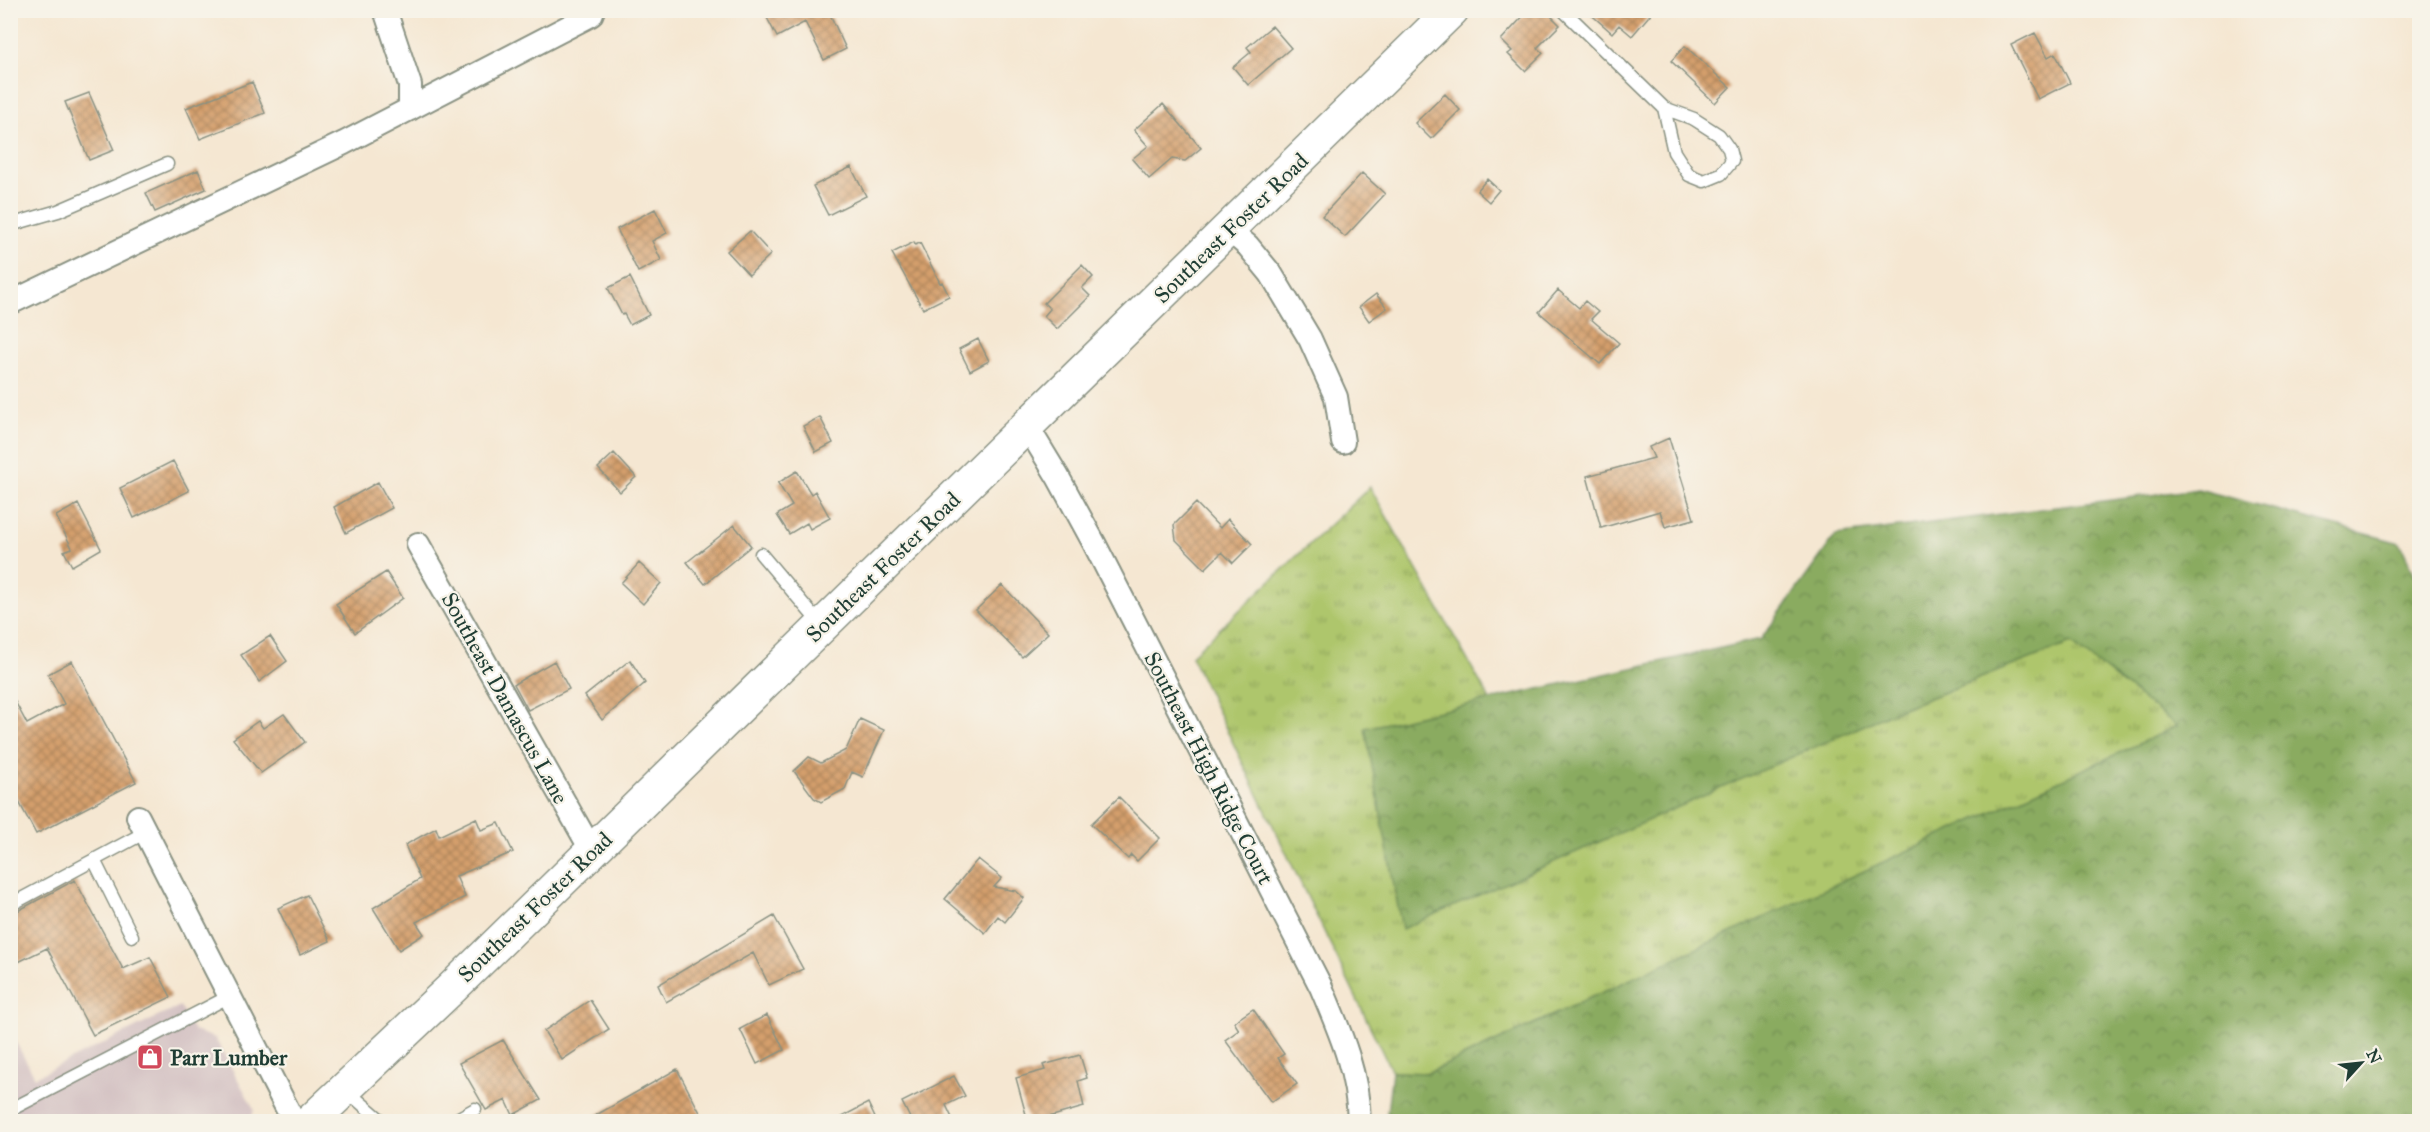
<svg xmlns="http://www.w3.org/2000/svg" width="2430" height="1132" viewBox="0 0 2430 1132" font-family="'IM FELL Great Primer',serif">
	<defs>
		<pattern id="grass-tufts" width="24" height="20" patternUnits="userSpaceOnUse" patternTransform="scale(1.5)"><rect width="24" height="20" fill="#aec66c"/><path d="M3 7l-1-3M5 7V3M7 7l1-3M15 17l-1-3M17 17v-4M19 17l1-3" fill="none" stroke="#8da25a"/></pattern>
		<pattern id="forest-crowns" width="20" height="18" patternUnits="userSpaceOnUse" patternTransform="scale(1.5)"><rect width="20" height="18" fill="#8aab60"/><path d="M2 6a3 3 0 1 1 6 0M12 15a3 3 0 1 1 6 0" fill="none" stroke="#708c50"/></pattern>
		<pattern id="building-cross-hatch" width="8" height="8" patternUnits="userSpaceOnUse" patternTransform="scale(1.5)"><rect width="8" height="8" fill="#d49f6c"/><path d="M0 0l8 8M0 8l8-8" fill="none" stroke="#ab835a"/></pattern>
	</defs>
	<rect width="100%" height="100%" fill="#f7f3e8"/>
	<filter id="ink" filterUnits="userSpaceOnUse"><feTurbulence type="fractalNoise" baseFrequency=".0167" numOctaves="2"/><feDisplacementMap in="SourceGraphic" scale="12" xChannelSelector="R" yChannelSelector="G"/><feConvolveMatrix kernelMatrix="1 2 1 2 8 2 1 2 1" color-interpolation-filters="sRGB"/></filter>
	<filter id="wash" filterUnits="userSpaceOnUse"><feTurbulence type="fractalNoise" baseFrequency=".008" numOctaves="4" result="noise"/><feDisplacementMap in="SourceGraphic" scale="24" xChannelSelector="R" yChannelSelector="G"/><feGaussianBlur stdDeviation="1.35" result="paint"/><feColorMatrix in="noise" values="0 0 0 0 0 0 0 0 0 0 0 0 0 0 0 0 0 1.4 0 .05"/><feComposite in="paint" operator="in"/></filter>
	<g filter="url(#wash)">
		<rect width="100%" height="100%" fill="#f5e7d2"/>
		<path fill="#d2bfc1" d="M180,1006l14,25 21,7 39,71 -2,8 -5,5 -236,-1 -1,-89 25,45z"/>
		<path fill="url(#grass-tufts)" stroke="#668250" stroke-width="1.5" d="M1370,487l120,213 -125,28 538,-20 168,-65 107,83 -750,347 -36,-1 -201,-416z"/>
		<path fill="url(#forest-crowns)" stroke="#54744a" stroke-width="1.5" d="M2198,489l202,54 19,41v537h-1033l6,-49 36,1 749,-347 -106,-83 -168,65 -501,221 -37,-201 396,-89 75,-104z"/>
		<g id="blocks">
			<path fill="url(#building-cross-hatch)" d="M763,10h65l18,39 -22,11 -19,-38 -28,15z
				M1529,10h16l15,15 -23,23 6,5 -18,18 -17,-17 4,-3 -11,-11z
				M1586,10h68l-22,26 -13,-11 -7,8z
				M1272,26l19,22 -43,37 -15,-18 18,-15 -4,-5z
				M2035,33l13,24 7,-4 15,30 -32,16 -27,-54z
				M1685,46l45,41 -15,16 -44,-42z
				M252,82l13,31 -65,26 -14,-31z
				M89,93l25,57 -25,10 -24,-58z
				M1445,94l15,16 -29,29 -16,-16z
				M1163,104l38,44 -16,13 -13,-2 -23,20 -17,-20 16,-13 -14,-16z
				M851,167l15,29 -38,19 -15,-29z
				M198,170l8,19 -51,23 -9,-19z
				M1362,173l23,21 -40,43 -23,-21z
				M1487,179l12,11 -10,12 -12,-11z
				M655,209l12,24 -15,8 9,19 -23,12 -21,-43z
				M750,231l21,23 -22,21 -22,-24z
				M914,242l1,3 5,-2 20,40 2,-1 7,14 -26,13 -31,-56z
				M1082,265l11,12 -11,11 8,8 -33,33 -13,-13 6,-7 -6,-6z
				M630,277l19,38 -19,10 -6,-11 -2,1 -14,-27z
				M1558,290l21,18 6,-7 13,11 -7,7 28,24 -19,21 -61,-52z
				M1376,294l11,14 -18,13 -10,-14z
				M978,339l11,22 -19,10 -11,-22z
				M820,417l13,26 -17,9 -13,-26z
				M1669,438l25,81 -29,8 -5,-16 -59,17 -14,-52 67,-18 -5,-11z
				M614,453l22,24 -16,15 -22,-24z
				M173,461l16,30 -55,27 -14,-30z
				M797,471l14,23 4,-3 15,27 -20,11 -3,-6 -18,11 -12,-19 15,-9 -14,-23z
				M378,482l14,26 -46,25 -12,-26z
				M1196,503l24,25 8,-9 24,25 -19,19 -11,-11 -17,17 -29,-29 -2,-15z
				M78,504l23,45 -29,17 -8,-15 8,-3 -16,-32z
				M734,525l17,21 -46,38 -18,-22z
				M639,563l22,20 -18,21 -22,-21z
				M386,572l17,26 -48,35 -19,-29z
				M1002,585l46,48 -26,24 -46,-47z
				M270,636l17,25 -28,21 -18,-27z
				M630,660l15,23 -43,37 -17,-24z
				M72,661l64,121 -100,52 -26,-49v-93l17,32 37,-20 -16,-30z
				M554,661l15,28 -41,21 -14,-26z
				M284,714l21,28 -44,31 -28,-34 25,-18 5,7z
				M860,719l24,11 -21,47 -11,-5 -7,17 -24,13 -7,-4 -20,-27 15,-14 12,6 25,-13z
				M1119,797l41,41 -23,23 -6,-6 -3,4 -37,-35z
				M476,818l5,12 18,-7 14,29 -57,24 9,21 -49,25 8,12 -25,16 -26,-42 47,-29 -15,-34 31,-17 3,8z
				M978,859l24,19 -8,9 22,4 8,7 -19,24 -7,-6 -13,17 -40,-34z
				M75,880l48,89 27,-12 21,40 -78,38 -46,-87 -37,18v-51z
				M307,895l23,46 -30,14 -22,-47z
				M774,916l29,53 -34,16 -16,-32 -87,49 -8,-17z
				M590,1000l19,29 -47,31 -18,-29z
				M1253,1009l31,45 -6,4 19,26 -26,18 -46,-62 14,-10 -5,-8z
				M767,1015l17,35 -27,14 -17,-35z
				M503,1040l38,60 -28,15 -7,-15 -20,10 -27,-47z
				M1080,1055l7,23 -9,3 6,26 -35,10 1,5h-22l-12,-44 29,-8 -2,-5z
				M677,1069l28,53h-121z
				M954,1076l11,20 -19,9 8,17h-42l-10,-20z
				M868,1103l9,19h-45z"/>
		</g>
	</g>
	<g filter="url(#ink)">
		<use href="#blocks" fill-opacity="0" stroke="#8a9283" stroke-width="1.5"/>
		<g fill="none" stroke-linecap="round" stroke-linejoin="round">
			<defs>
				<path id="lane" d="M1563,10l101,98 30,11 25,16 10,14 3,12 -11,13 -17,7 -15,-6 -15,-23 -10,-44
					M10,225l48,-14 109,-47
					M761,554l60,71
					M94,860l38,76
					M10,905l136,-73
					M346,1090l37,32
					M10,1110l220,-114
					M452,1122l23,-13"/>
				<path id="street" d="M385,10l25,75v24
					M1229,230l19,16 23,28 39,65 26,58 7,45
					M10,303l334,-160 247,-128 2,-5
					M1027,426l31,51 36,66 227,444c19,45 37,85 38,135
					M418,544l174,307
					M138,817l156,305"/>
				<path id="secondary" d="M310,1122l143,-135 999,-977"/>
			</defs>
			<use href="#lane" stroke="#8a9283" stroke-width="15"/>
			<use href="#street" stroke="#8a9283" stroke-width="26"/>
			<use href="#secondary" stroke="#8a9283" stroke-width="36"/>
			<use href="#lane" stroke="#fff" stroke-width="12"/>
			<use href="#street" stroke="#fff" stroke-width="22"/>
			<use href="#secondary" stroke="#fff" stroke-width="33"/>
		</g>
	</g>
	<defs>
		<symbol id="shop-square" viewBox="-11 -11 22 22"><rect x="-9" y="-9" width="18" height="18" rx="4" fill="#d1495b" stroke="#f7f3e8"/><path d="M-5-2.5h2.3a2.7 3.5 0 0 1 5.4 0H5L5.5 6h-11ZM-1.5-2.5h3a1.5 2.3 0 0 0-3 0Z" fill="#fff"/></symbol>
	</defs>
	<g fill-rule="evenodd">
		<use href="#shop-square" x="135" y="1042" width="30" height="30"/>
	</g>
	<g text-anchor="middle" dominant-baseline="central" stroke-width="4.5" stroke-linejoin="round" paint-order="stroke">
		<g font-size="22" fill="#1f3d34" stroke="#f7f3e8">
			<text transform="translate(1231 228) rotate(-44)">Southeast Foster Road</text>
			<text transform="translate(883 567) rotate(-44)">Southeast Foster Road</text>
			<text transform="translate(505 698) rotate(61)">Southeast Damascus Lane</text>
			<text transform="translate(1209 768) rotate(63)">Southeast High Ridge Court</text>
			<text transform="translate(535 907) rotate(-44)">Southeast Foster Road</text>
		</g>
		<g font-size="22" font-weight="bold" fill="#1f3d34" stroke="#f7f3e8" text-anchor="start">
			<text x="170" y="1057">Parr Lumber</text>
		</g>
	</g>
	<rect width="2430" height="1132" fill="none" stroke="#f7f3e8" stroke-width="36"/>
	<g transform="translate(2361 1063) rotate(63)" stroke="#f7f3e8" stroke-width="4.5" paint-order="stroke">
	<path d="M0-4.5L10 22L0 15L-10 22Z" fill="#1f3d34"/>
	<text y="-9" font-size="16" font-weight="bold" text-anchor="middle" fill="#1f3d34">N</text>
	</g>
</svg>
